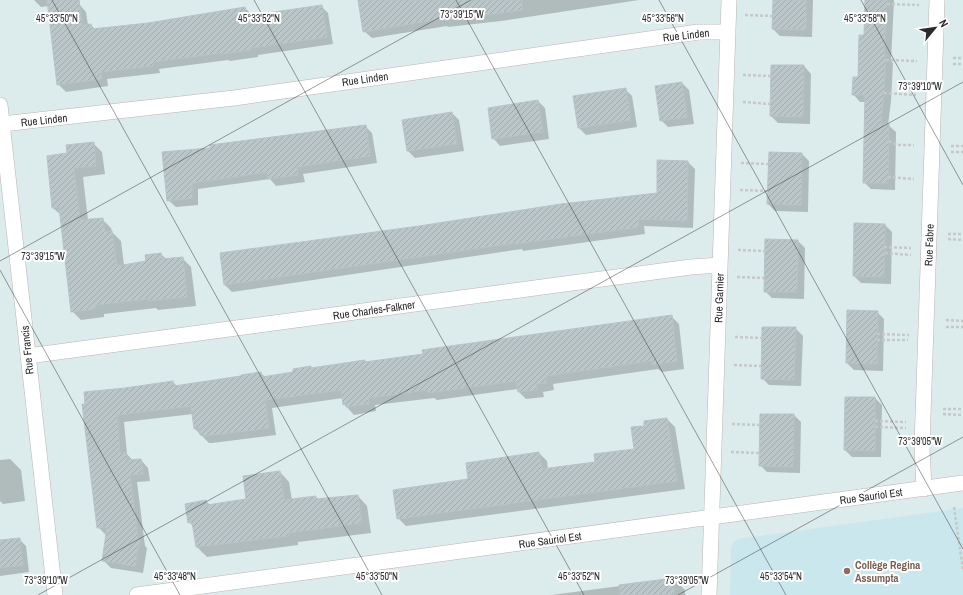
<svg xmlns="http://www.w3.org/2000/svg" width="963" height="595" viewBox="0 0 963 595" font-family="'Archivo Narrow',sans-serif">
	<defs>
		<pattern id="building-hatch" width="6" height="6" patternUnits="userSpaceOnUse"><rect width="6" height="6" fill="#bbc6c8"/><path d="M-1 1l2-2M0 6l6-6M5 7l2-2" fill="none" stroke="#a1aaac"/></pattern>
	</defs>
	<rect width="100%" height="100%" fill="#dcebec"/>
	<path fill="#cbe7ee" d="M963,508v87h-233l1,-48 3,-5 4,-3z"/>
	<path fill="#0003" d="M34,0h45l1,5 6,7 2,13h3l5,5 52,-6 97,-16 7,7 69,-9 7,7 5,31 -75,11v2l-28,4 -2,-1 -69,9 1,4 -53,6 1,7 -42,6 -8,-8 -10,-78 -7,1z
		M369,0h270l-138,21 -53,6 -1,-1 -75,12 -8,-7z
		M774,0h39l-1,37 -32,-1 -7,-7z
		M866,0h28l-3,61 2,2 -2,38 -3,24 8,7 -1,58 -24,-1 -7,-7 2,-80h-6l-7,-8 6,-16 6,-42z
		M772,66h32l7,8 -1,50 -32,-1 -7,-7z
		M682,83l7,7 5,34 -26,3 -7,-7z
		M625,89l7,7 5,31 -51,8 -7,-7z
		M538,101l7,7 4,31 -49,7 -7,-8z
		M452,113l7,7 5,31 -49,7 -7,-7z
		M365,126l7,7 5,30 -74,11 2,8 -29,4 -6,-7 -72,10v16l-22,2 -8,-7 44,-52z
		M93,143l9,9 3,22 -22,3 5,43 14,-1 9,9 1,4 9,9 3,24 23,-3 14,-8 6,6 15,-2 9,9 5,39 -38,4 -2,-2 -52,6v3l-23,3 -9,-9 -11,-96 -8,-7 15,-54z
		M770,153l32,1 7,7 -1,51 -33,-1 -7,-7z
		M688,162l7,7 -2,59 -49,-2 1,8 -122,17 -1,-2 -290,43 -7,-7 -4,-31 437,-60z
		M885,225l7,7 -1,52 -30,-1 -7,-7z
		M766,240l32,1 7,7 -1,51 -32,-1 -7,-7z
		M877,312l7,7 -1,52 -29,-1 -7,-7z
		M672,317l7,7 5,45 -22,3 -4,-3 -105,15 1,6 -11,2 1,5 -18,2 -7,-7 -1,-3 -81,11 -3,-2 -59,7 1,6 -22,4 -10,-11 -1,-6 -71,10 4,27 -64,8h-3l-14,-14 -2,-15 -69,8 3,32 6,7 8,-1 7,8 2,13 -13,1 8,64 2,2 -4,25 -32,-5 -8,-8 3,-25 -8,-8 -15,-122 42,-16 48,-7 4,4 84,-13 4,4 29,-4 17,-5 1,1 52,-8 2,1 58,-7z
		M795,328l8,8 -2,50 -32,-1 -7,-7z
		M846,398h29l7,7 -1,52h-29l-7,-7z
		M794,415l7,7 -1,51 -33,-1 -7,-7z
		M667,419l8,8 10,62 -279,37 -8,-8 71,-38 70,-27 8,8 1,9 48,-7 39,-13 10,-23z
		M10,459l11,11 4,31 -22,3 -3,-3v-41z
		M280,472l9,10 3,18 24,-3 3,3 39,-4 9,10 4,27 -73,9v3l-91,12 -10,-10 -3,-20 -5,-5 17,-21 4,4 37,-5z
		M19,539l7,7 3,26 -29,4v-35z
		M674,579l11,11v5h-134z"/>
	<path fill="url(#building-hatch)" stroke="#b6c4c8" d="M47,0h32l3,25 9,-1 1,5 56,-6 97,-16 2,9 75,-11 5,32 -75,11v2l-30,4 -1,-1 -68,9v4l-52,6 1,7 -45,6z
		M358,0h164v10l-82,11v-2l-77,13z
		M773,0h33v30l-34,-1z
		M865,0h22l-3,55h2l-2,38 -3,31h8l-1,59h-25l2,-88h-13l1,-18h5l1,-42h5z
		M771,65h33l-1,52 -33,-1z
		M682,82l5,35 -27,4 -5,-35z
		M626,88l5,32 -53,8 -5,-32z
		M538,100l5,32 -51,7 -4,-31z
		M452,112l5,32 -50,7 -5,-31z
		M366,125l4,31 -73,11 1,8 -30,4 -1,-7 -75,11v15l-25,3 -5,-49 48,-4v-3z
		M94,142l2,24 -22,2 6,52 23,-2 2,14 7,-1 5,35 29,-5 -1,-6 16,-2 1,6 21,-2 4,40 -39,4v-2l-53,6v4l-24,3 -12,-105 -7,1 -5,-52 20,-3 -1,-8z
		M769,152l33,1 -1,52 -34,-1z
		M657,160l31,1 -1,60 -49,-2 1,8 -124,17v-1l-291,42 -4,-32 199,-27 142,-22 96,-11z
		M854,223l31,1 -1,53 -31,-1z
		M765,239l33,1 -1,52h-33z
		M847,310l31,1 -1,53 -31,-1z
		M672,315l5,46 -24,4 -3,-4 -104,15v7l-10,1 1,6 -19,2 -2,-11 -88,12v-3l-60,8 1,6 -23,3 -1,-3 -2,1 -2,-15 -76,10 4,28 -65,8 -4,-1 -1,-7 -5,1 -3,-23 -74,9 3,38 6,-1 1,8 14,-1 2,15 -13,1 8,64h2l-5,27 -33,-5 5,-34 -10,1 -15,-124h3l-1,-12 41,-4 48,-7 1,5 67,-10v-1l20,-3 1,5 31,-5v-3l18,-3v2l54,-8v2l58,-8 -1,-4z
		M762,327h34l-2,53 -33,-1z
		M845,397h30v54l-31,-1z
		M760,414h34l-1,53 -34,-1z
		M667,418l10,63 -280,38 -4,-29 75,-11 -2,-16 73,-11 3,17 53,-7 -1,-8 40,-5 -3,-22 13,-1v-5z
		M280,471l4,29 32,-4v3l42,-4 4,28 -74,10 1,3 -93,11 -4,-25 -4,1 -3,-19 21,-4 1,5 39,-6 -3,-23z
		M20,538l3,27 -23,3v-28z
		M674,578v17h-54l-1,-10z"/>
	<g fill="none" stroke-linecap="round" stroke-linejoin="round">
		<defs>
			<path id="street" d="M0,105l55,490
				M2,124l232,-26 464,-66h30
				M28,356l663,-89 29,-2
				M924,489l-2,-43 15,-446
				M137,595l826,-112
				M709,595l20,-595"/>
		</defs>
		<use href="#street" stroke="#beb4b0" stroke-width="16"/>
		<path stroke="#c8c8c8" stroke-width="2.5" stroke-dasharray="3 2" stroke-linecap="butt" d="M887,4l32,1
			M745,15l27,1
			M953,58h10
			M886,60l31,1
			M953,64h10
			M743,75l28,1
			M884,93l32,2
			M743,102l27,2
			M889,141l8,4h17
			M951,146h12
			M951,152h12
			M741,163l27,1
			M888,177l26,2
			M740,190l28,1
			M948,234h15
			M948,239l15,1
			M884,247l27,1
			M738,250l27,1
			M885,253l26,2
			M737,277l27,1
			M946,320l17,1
			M946,327h17
			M877,334l32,1
			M735,337l27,1
			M877,340h31
			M734,365l27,1
			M943,409h20
			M943,414l20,1
			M875,421l31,1
			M732,424l28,1
			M875,427l31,1
			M731,452l28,1
			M954,507l9,63"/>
		<use href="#street" stroke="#fff" stroke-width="15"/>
	</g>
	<path fill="none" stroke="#2a2a2a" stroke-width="1" stroke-opacity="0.45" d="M52,0l330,595M254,0l330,595M456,0l330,595M659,0l304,549M861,0l102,185M0,261l471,-261M0,270l180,325M38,595l925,-513M678,595l285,-158"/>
	<circle fill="#8d6e63" stroke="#fff" stroke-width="1.5" cx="847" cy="571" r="4"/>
	<g text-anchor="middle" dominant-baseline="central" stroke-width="4" stroke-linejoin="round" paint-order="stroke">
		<g font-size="11" fill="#2a2a2a" stroke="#fff">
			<text transform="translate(686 35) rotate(-6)">Rue Linden</text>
			<text transform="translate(365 79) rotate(-8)">Rue Linden</text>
			<text transform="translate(44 120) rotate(-6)">Rue Linden</text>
			<text transform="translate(929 245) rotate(-88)">Rue Fabre</text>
			<text transform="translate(719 298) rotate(-88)">Rue Garnier</text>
			<text transform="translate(374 310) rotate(-8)">Rue Charles-Falkner</text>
			<text transform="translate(27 350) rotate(-96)">Rue Francis</text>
			<text transform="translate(871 496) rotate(-8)">Rue Sauriol Est</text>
			<text transform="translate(550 540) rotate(-8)">Rue Sauriol Est</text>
		</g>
		<g font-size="11" font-weight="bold" fill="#785e54" stroke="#fff" text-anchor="start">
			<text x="855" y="565">Collège Regina<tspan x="855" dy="13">Assumpta</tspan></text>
		</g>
	</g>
	<g font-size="10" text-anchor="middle" fill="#2a2a2a" stroke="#fff" stroke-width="4" stroke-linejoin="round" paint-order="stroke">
		<text x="462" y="18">73°39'15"W</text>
		<text x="57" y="22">45°33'50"N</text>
		<text x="259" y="22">45°33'52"N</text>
		<text x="663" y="22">45°33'56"N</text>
		<text x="865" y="22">45°33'58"N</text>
		<text x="920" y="90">73°39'10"W</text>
		<text x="43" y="260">73°39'15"W</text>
		<text x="920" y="445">73°39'05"W</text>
		<text x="175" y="580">45°33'48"N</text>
		<text x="377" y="580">45°33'50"N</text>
		<text x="579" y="580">45°33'52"N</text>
		<text x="781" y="580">45°33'54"N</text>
		<text x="46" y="584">73°39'10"W</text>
		<text x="687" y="584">73°39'05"W</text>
	</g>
	<g transform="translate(935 28) rotate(61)" stroke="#ffffff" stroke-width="3" paint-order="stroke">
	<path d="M0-3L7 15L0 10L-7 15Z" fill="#2a2a2a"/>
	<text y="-6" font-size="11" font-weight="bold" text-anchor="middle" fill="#2a2a2a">N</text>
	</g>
</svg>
